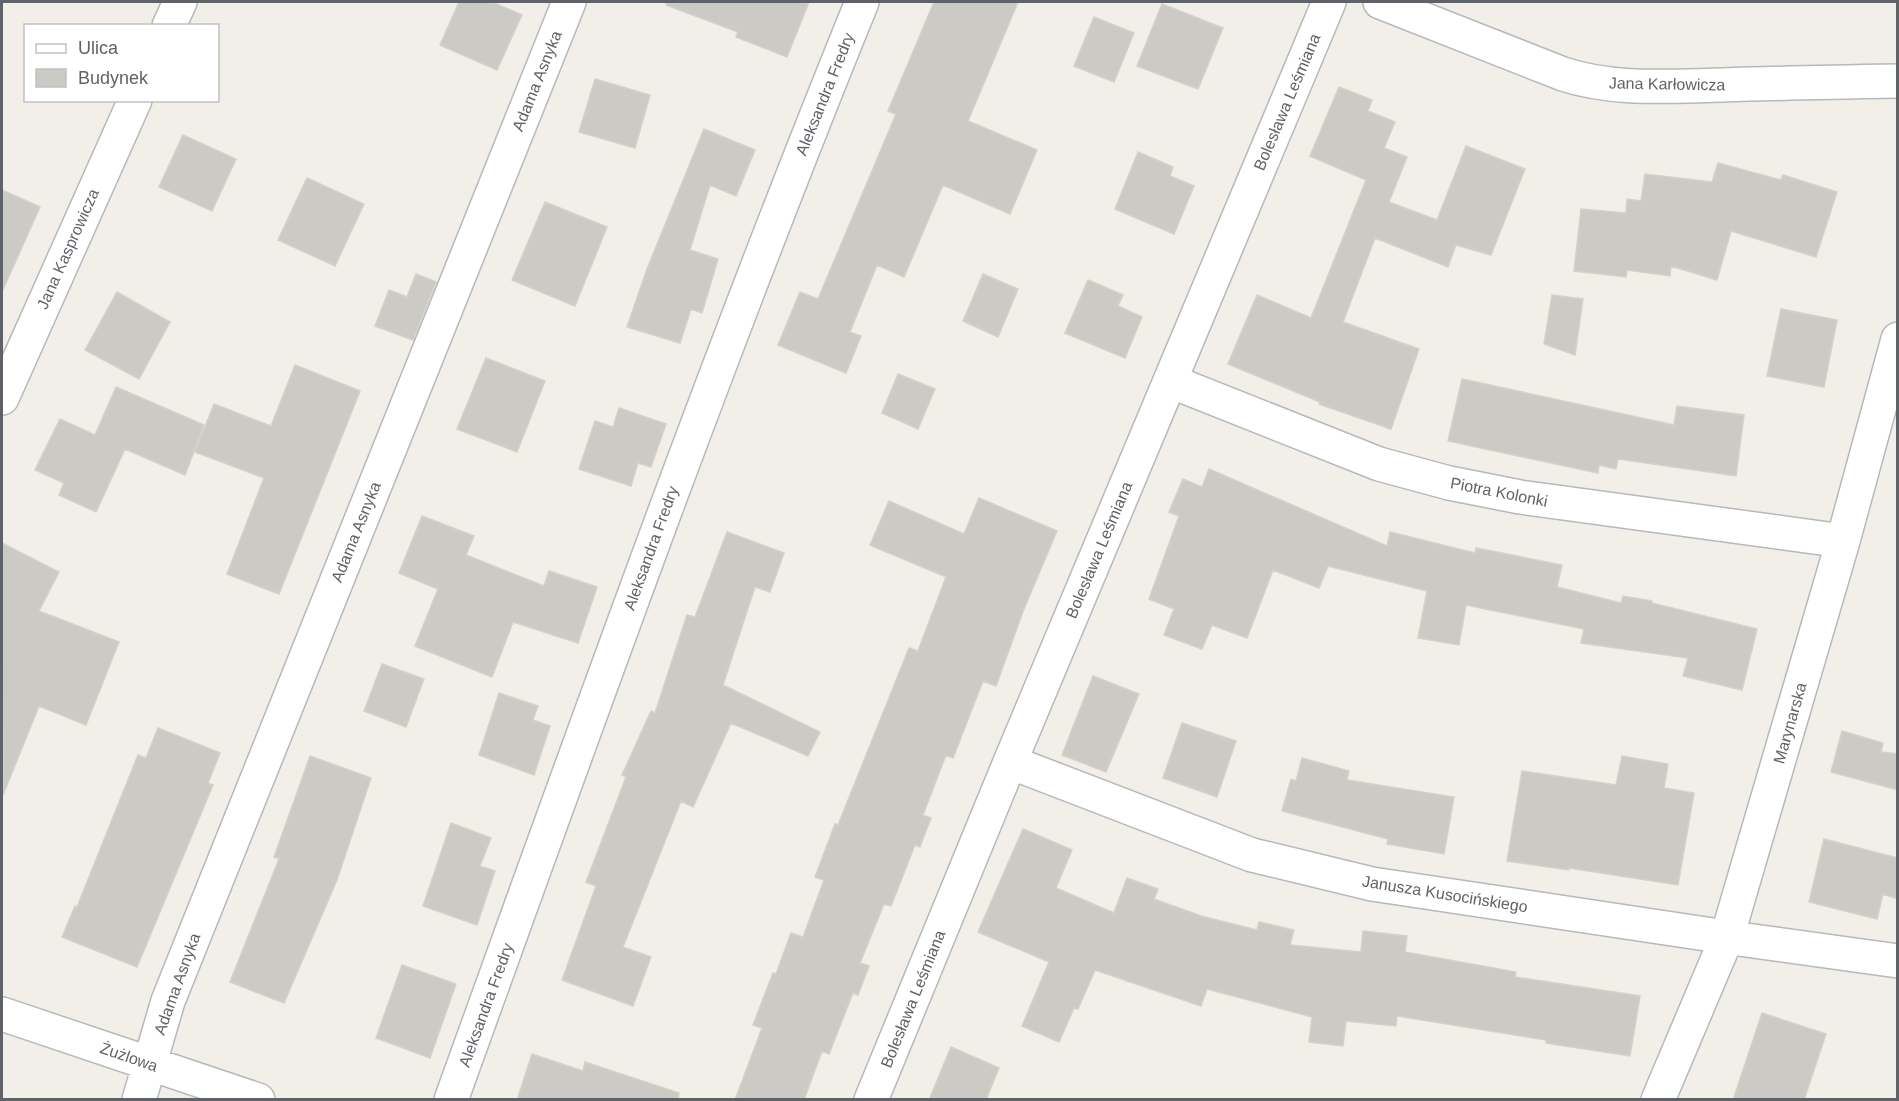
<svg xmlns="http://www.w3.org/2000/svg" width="1899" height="1101" viewBox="0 0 1899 1101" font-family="Arial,sans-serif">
	<rect width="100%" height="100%" fill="#f1efe8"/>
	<path fill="#cccac5" stroke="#d6d1c6" stroke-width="1.5" d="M459,2h33l30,13 -25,55 -57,-25z
		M667,2h142l-22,55 -51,-20 2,-5 -72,-27z
		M934,2h84l-50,119 69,29 -27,64 -67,-29 -39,92 -27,-12 -27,67 11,4 -15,37 -68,-28 22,-53 18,7 78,-185 -8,-3z
		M1162,4l61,24 -25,61 -61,-23z
		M1094,17l40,16 -20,49 -40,-16z
		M595,79l55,16 -15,53 -56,-16z
		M1339,87l33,13 -4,11 27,11 -11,26 23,9 -18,45 48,18 29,-74 59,23 -34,86 -35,-10 -8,22 -73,-29 -32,84 76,27 -28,80 -72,-25 1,-2 -92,-38 29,-69 54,23 55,-138 -56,-24z
		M704,129l51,21 -19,46 -26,-11 -20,65 28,9 -16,54 -11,-4 -11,34 -53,-16 20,-58z
		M183,135l53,24 -24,52 -53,-24z
		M1138,152l35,15 -3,9 24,10 -20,48 -59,-25z
		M1718,163l63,17 2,-5 54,17 -21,65 -85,-26 -14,49 -46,-14 -1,10 -43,-6 -1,7 -52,-6 7,-62 45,4 1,-14 14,2 4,-27 67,8z
		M307,178l57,26 -29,62 -57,-26z
		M2,190l38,17 -38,85z
		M545,202l62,25 -32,79 -63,-26z
		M416,274l20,8 -23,58 -38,-14 14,-36 18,7z
		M983,274l35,15 -20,48 -35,-16z
		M1088,280l35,15 -5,11 24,11 -17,41 -60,-25z
		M117,292l53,30 -31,57 -54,-29z
		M1552,295l31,4 -8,56 -31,-11z
		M1781,309l56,11 -13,67 -57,-11z
		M486,358l59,23 -28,71 -60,-23z
		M295,365l65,26 -81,203 -52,-20 37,-96 -69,-26 19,-48 57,22z
		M898,374l37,15 -17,40 -36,-16z
		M1462,379l212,46 3,-19 67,9 -8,61 -118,-17 -2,10 -17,-4 -1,8 -150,-32z
		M116,387l88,38 -19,50 -60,-26 -29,63 -37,-17 5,-12 -29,-13 25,-51 35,16z
		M619,408l47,16 -15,43 -13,-4 -7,23 -52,-17 16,-48 18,6z
		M1209,469l178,77 3,-14 85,21 1,-5 86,17 -5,22 64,16 2,-7 29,5v2l105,26 -15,61 -59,-14 5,-18 -107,-15 3,-14 -118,-24 -7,40 -41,-7 9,-47 -99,-25 -9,22 -46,-18 -26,68 -35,-13 -10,24 -38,-14 10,-26 -25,-10 30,-83 -10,-4 14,-33 19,8z
		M979,498l78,33 -33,78 -28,77 -13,-5 -30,77 -7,-3 -23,60 8,3 -11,29 -5,-2 -24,61 -7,-2 -24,59 9,3 -11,29 -5,-2 -24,61 -7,-3 -18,49h-69l27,-72 -9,-3 20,-52 3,1 15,-41 12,4 21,-57 -9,-3 20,-53 3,1 71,-177 9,3 28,-74 -76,-32 19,-44 75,33z
		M422,516l52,20 -8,19 78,31 5,-15 48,16 -19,56 -65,-21 -21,55 -77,-31 23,-57 -39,-16z
		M727,532l57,21 -14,39 -15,-5 -32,98 97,47 -12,24 -77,-33 -38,84 -12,-6 -58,146 28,10 -18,49 -71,-26 34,-94 -10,-4 40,-105 -4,-2 29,-64 4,2 32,-98 8,2z
		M2,543l57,29 -20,39 80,31 -33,83 -47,-19 -36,89z
		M382,664l42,15 -18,48 -42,-16z
		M1093,676l46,18 -33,78 -44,-17z
		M499,693l39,13 -5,14 17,6 -16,49 -55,-20z
		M1182,723l54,18 -19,56 -54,-19z
		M158,728l62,25 -12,30 5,2 -76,182 -75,-30 13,-31 2,1 61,-152 8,3z
		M1842,731l41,12 -2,9 17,2v36l-67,-18z
		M310,756l61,22 -34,102 -53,123 -54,-21 49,-123 -5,-2z
		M1622,756l46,8 -4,24 30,5 -16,92 -109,-17v2l-62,-9 15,-90 94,14z
		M1302,758l47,13 -2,9 107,17 -10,57 -57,-10 1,-5 -106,-28 9,-32 5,2z
		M451,823l40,15 -11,28 15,5 -18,54 -54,-19z
		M1023,829l49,21 -16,38 58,25 13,-35 31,11 -4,10 47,17 56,14 2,-8 35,8 -4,15 71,7 2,-21 44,5 -2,16 111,20 -1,5 125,19 -10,60 -84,-13v-3l-149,-24 -1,10 -50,-5 -3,25 -34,-4 3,-25 -105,-28 -6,17 -106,-36 -17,39 -4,-1 -15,34 -37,-16 27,-64 -71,-30z
		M1824,839l74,19v41l-15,-5 -6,25 -68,-17z
		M402,965l54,19 -26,74 -54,-20z
		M1762,1013l64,21 -22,66h-71z
		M951,1047l48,21 -13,32h-57z
		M532,1054l51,17 2,-9 94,31 -1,7h-161z"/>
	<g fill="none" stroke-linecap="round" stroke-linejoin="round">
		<defs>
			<path id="minor" d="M1380,2l183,72c51,17 107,12 160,11 58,-2 116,-3 175,-4
				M169,26l11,-24
				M1170,381l209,83 70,19 71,14 323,44
				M2,398l133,-298
				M1010,762l242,93 120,29 374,56 152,21
				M2,1014l256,86
				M139,1100l29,-99 401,-999
				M451,1100c133,-368 264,-737 411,-1098
				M871,1100l139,-338 319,-760
				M1658,1100l69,-163 116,-396 55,-202"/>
		</defs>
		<use href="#minor" stroke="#b5b8bc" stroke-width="36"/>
		<use href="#minor" stroke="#fff" stroke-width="33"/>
	</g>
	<g text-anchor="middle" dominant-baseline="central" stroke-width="6" stroke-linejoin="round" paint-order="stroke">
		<g font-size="16" fill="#5f6368" stroke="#fff">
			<text transform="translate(537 81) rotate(-68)">Adama Asnyka</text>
			<text transform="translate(1667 84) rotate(1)">Jana Karłowicza</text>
			<text transform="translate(825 94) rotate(-68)">Aleksandra Fredry</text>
			<text transform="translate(1287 102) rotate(-67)">Bolesława Leśmiana</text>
			<text transform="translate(68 249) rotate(-66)">Jana Kasprowicza</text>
			<text transform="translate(1499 492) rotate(11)">Piotra Kolonki</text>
			<text transform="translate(356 532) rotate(-68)">Adama Asnyka</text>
			<text transform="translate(651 548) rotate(-70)">Aleksandra Fredry</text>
			<text transform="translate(1099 550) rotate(-67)">Bolesława Leśmiana</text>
			<text transform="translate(1790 723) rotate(-74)">Marynarska</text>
			<text transform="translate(1445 894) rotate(9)">Janusza Kusocińskiego</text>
			<text transform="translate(177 984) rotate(-70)">Adama Asnyka</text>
			<text transform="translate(913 999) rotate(-68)">Bolesława Leśmiana</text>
			<text transform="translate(486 1005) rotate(-70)">Aleksandra Fredry</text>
			<text transform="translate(129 1057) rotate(19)">Żużlowa</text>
		</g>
	</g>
	<rect width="1899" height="1101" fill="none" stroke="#5f6368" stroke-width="6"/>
	<rect x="24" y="24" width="195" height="78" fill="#ffffff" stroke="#bfc1c3" stroke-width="1.5"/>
	<rect x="36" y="44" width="30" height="9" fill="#ffffff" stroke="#bfc1c3" stroke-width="1.5"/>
	<text x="78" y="54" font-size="18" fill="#5f6368">Ulica</text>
	<rect x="36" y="69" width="30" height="18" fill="#cccac5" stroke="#bfc1c3" stroke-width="1.5"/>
	<text x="78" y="84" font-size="18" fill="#5f6368">Budynek</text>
</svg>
